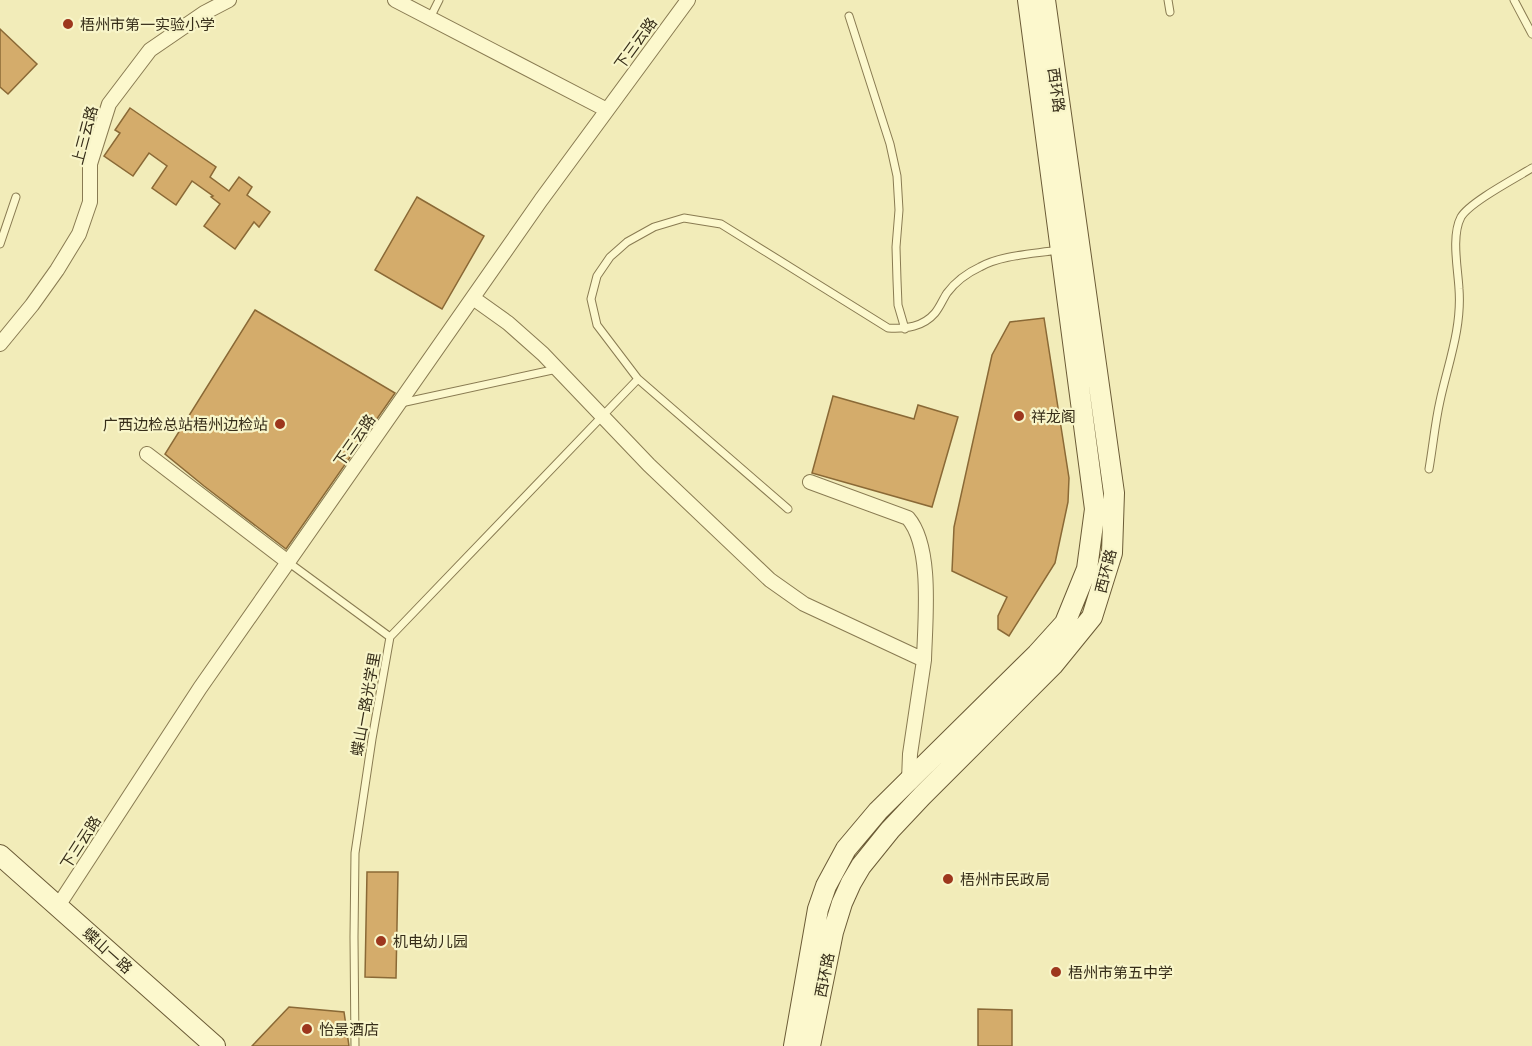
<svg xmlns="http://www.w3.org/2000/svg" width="1532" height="1046" viewBox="0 0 1532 1046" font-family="'Noto Serif','Noto Sans SC',serif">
	<rect width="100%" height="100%" fill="#f2ecb9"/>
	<path fill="#d4ac6b" stroke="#8a6936" stroke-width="1.5" d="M0,29l37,35 -29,30 -8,-7z
		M130,108l86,59 -6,10 19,14 10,-14 13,10 -5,8 23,17 -11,15 -5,-5 -19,27 -31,-23 16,-22 -9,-7 2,-1 -21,-15 -16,24 -24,-17 15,-22 -18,-13 -16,23 -29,-20 16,-23 -5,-3z
		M417,197l67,39 -42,73 -67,-39z
		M255,310l140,83 -109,156 -82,-63 -39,-32z
		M1044,318l25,160 -1,24 -13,61 -46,73 -11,-7v-13l9,-19 -55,-26 2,-44 38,-172 18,-33z
		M833,396l81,23 4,-14 40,12 -26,90 -120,-34z
		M367,872h31l-2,106 -31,-1z
		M289,1007l55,5 5,34h-97z
		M978,1009l34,1v36h-34z"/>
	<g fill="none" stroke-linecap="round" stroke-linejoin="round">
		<defs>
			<path id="lane" d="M1168,0l2,12
				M1514,0l18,34
				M849,16l41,128 7,32 2,34 -3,37 1,33 1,25 7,24
				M430,18l9,-18
				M0,244l16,-47
				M401,403l156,-34
				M1429,469c4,-23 6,-46 11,-68 8,-37 22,-73 19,-112 -1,-20 -8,-53 2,-72 9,-15 55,-39 71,-49
				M788,509l-150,-130 -41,-54 -6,-26 6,-23 13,-19 17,-15 27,-15 30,-9 37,6 167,104c18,1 35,-1 47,-15 5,-6 8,-14 12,-20 9,-12 20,-20 33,-26 21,-12 54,-13 78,-17
				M288,562l102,75
				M355,1046l-1,-109 1,-84 17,-114 18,-102 248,-258"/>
			<path id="street" d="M395,0l212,110
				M473,298l35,25 35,31 106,111 121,115 34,24 120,56 -14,94 -1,26 2,2
				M0,344l32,-39 25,-35 22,-36 11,-32v-38l19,-60 41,-54 54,-37 25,-13
				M147,454l141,108
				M810,482l98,36c25,29 17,103 16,142
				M58,906l142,-218 341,-488 147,-200"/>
			<path id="secondary" d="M0,855l215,191
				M794,1046l24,-137 8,-23 20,-37 32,-38 159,-157 28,-31 22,-54 8,-60 -67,-509
				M810,1046l23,-114 9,-29 9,-20 10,-17 29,-36 32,-34 131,-131 39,-48 20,-64 2,-60 -69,-493"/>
		</defs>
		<use href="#lane" stroke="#897b52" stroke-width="9"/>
		<use href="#street" stroke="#897b52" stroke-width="16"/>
		<use href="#secondary" stroke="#6b5b36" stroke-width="22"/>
		<use href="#lane" stroke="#fcf8cd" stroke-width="7"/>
		<use href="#street" stroke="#fcf8cd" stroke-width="14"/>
		<use href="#secondary" stroke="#fcf8cd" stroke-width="20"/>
	</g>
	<g fill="#9d371d" stroke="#f8f5c9" stroke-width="2">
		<circle cx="68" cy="24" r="6"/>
		<circle cx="1019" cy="416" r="6"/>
		<circle cx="280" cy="424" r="6"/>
		<circle cx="948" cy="879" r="6"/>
		<circle cx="381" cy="941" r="6"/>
		<circle cx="1056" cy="972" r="6"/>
		<circle cx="307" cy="1029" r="6"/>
	</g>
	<g text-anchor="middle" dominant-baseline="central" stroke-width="4.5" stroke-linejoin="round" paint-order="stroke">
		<g font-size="15" fill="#362d19" stroke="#f8f5c9" text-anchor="start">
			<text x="80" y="24">梧州市第一实验小学</text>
			<text x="1031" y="416">祥龙阁</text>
			<text x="268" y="424" text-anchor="end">广西边检总站梧州边检站</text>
			<text x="960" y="879">梧州市民政局</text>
			<text x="393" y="941">机电幼儿园</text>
			<text x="1068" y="972">梧州市第五中学</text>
			<text x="319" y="1029">怡景酒店</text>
		</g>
		<g font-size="15" fill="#362d19" stroke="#f8f5c9">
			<text transform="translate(635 43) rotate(-54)">下三云路</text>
			<text transform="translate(1057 90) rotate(82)">西环路</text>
			<text transform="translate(84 135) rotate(-75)">上三云路</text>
			<text transform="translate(354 440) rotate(-55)">下三云路</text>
			<text transform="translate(1105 571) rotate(-76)">西环路</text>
			<text transform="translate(365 704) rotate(-80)">蝶山一路光学里</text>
			<text transform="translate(80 842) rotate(-57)">下三云路</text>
			<text transform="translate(108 950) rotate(42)">蝶山一路</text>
			<text transform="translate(824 975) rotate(-79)">西环路</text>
		</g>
	</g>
</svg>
